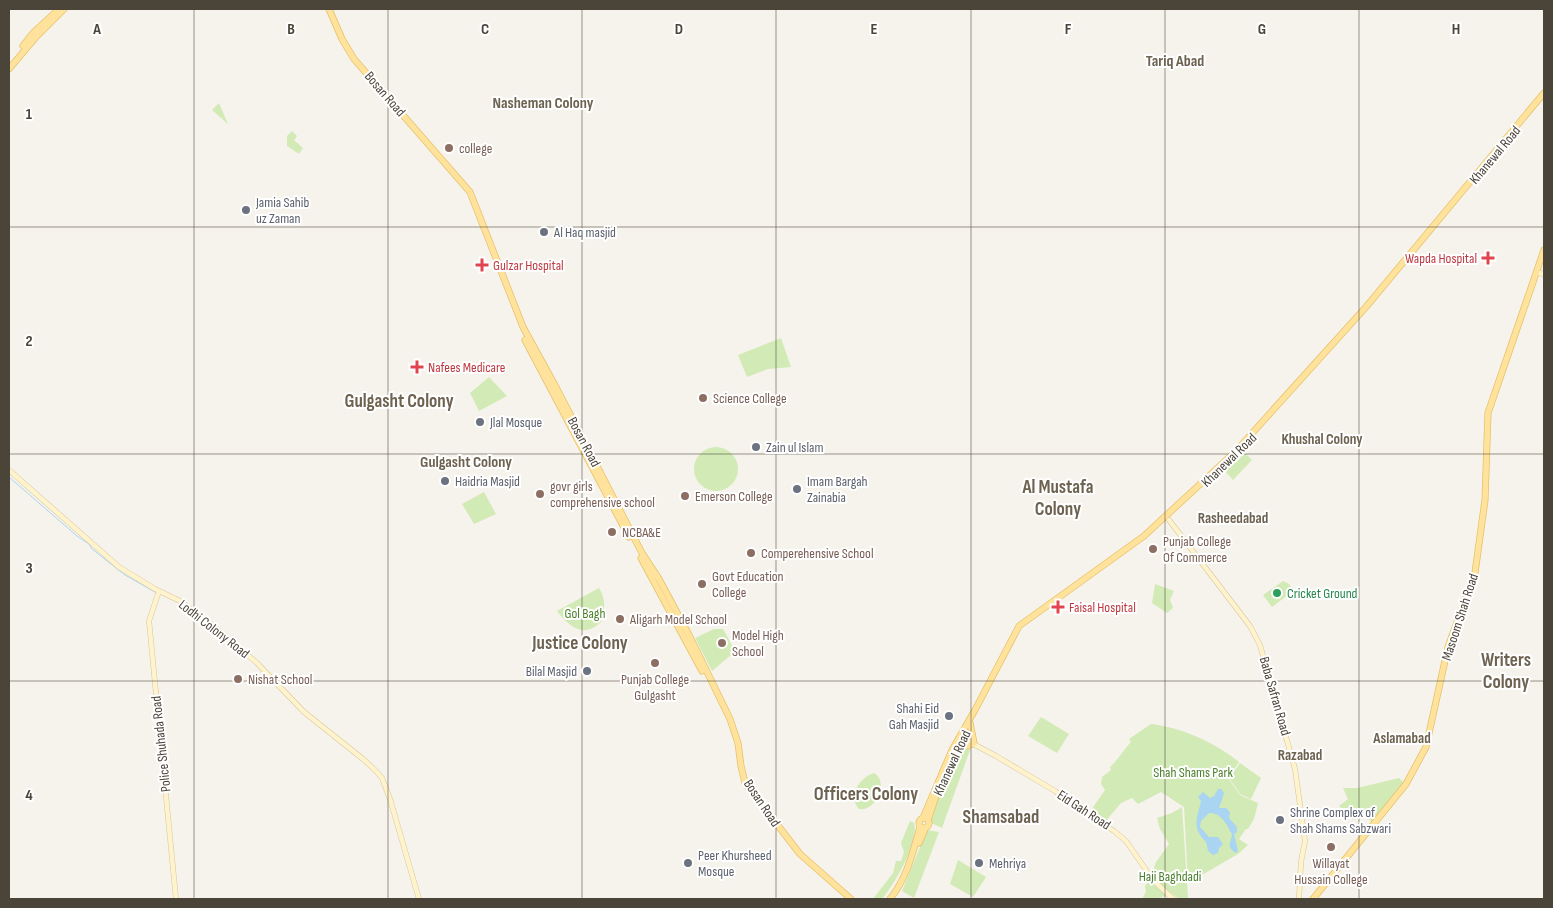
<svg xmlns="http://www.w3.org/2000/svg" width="1553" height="908" viewBox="0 0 1553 908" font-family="'Sofia Sans Condensed',sans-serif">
	<rect width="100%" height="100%" fill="#f6f3ec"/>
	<path fill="#d2eab5" d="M219,103l9,21 -16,-14z
		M292,131l5,5 -3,4 9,8 -4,6 -12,-8v-10z
		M781,338l10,29 -23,2 -21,8 -9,-22z
		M489,377l18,19 -28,15 -9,-18z
		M694 469a22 22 0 1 1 44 0a22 22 0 1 1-44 0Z
		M1243,451l9,9 -19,20 -8,-9z
		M484,492l12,22 -22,10 -12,-20z
		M1283,581l6,3 3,5 -3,5 -17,13 -9,-12z
		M1155,584l19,7 -4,9 3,8 -6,5 -15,-10z
		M599,588c7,11 6,22 2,34 -18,17 -32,4 -44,-11z
		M714,629h9l11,20 -4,3 1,3 -19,16 -17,-33z
		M1041,717l28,17 -12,19 -29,-17z
		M1151,724c32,4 63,18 88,38l-11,16 12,17 18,8 -4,16 -6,10h-2l-7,10 9,6 -10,9 -50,29 -4,-76 -23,-15 -23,12 -6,-6 -11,5 -17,20 -15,-10 16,-23 -4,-6 1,-7 9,-7 -1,-3c9,-8 13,-17 21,-25l-2,-3z
		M971,746l-1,4 -28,78 -13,-6 15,-42 14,-32z
		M1240,763l21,15 -10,21 -11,-5 -11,-16z
		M874,773c16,9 1,39 -15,36 -12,-13 1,-32 15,-36z
		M1399,778l5,5 -32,39 -12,-10 -7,8 -14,-14 9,-7 -5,-11h14z
		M1182,807l6,91 -9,1 -8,-6 -13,6h-16l4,-7 -1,-6 7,-11 4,-13 13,-18 -9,-15 -3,-11 15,-5z
		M910,821l4,2c6,18 -20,62 -32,76h-9l20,-26 3,-12h5l3,-9 -3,-9z
		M927,830l12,2 -25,66 -12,-7z
		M958,860l28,17 -13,20 -23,-13z"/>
	<path fill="#a9d4f2" d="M1218,789h3l3,4 -5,15h7l4,4 -1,6 8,9v5l-3,2 4,17 -2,2c-10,-6 -5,-10 -4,-19 -5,-9 -11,-22 -23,-21l-8,8 -1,6 9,10h9l5,7 -4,4 -1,5 -5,2 -5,-4c-1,-12 -4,-9 -9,-18 -6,-10 0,-21 2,-32l-3,-4 5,-5 7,6 4,-2z"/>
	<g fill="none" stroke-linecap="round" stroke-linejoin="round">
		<path stroke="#a9d4f2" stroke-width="1" d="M9,477l68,59 12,8 3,5 33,26 30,17"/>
		<defs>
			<path id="secondary" d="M1539,273l5,1
				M9,470l110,97 36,22 25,12 36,27 41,35 47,49 59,47 12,11 7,8 8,21 29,100
				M1169,520l81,106 10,19 35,124 10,72 -4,21 -2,37
				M159,591l-10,30 27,278
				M960,737l36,19 59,35 59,40 12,10 27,39 20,19"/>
			<path id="primary" d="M329,9l13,30 12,20 116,133 53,135 34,62 85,164 17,26 31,58 40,82 8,24 3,23 4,17 55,71 51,45
				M23,46l10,-13 26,-24
				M9,69l27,-32 28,-28
				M525,340l104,197
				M641,558l61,113
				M970,723l4,20
				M956,749l17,-5
				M923,818l29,-68 23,-40 44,-84 125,-90 92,-85 130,-144 178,-214
				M919 823a5 5 0 1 1 10 0a5 5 0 1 1-10 0Z
				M928,820l11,-33
				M919,843l6,-14
				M890,899c17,-21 23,-47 30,-72
				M1313,899l93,-115 20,-37 22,-100 27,-74 10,-73 3,-87 56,-163"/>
		</defs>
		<use href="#secondary" stroke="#d6c79b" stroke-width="5.5"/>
		<use href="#primary" stroke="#e6c16a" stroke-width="7"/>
		<use href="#secondary" stroke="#fff3cd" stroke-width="4.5"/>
		<use href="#primary" stroke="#ffe39c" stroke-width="5.5"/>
	</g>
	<path fill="none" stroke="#4b4439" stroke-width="1" stroke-opacity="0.55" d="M194,9v890M388,9v890M582,9v890M776,9v890M971,9v890M1165,9v890M1359,9v890M9,227h1535M9,454h1535M9,681h1535"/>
	<g fill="#8d6e63" stroke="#fff" stroke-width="2">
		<circle cx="449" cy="148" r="5"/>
		<circle cx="703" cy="398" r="5"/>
		<circle cx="540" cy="494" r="5"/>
		<circle cx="685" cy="496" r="5"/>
		<circle cx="612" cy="532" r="5"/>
		<circle cx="1153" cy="549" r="5"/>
		<circle cx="751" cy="553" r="5"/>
		<circle cx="702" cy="584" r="5"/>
		<circle cx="620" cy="619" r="5"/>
		<circle cx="722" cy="643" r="5"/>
		<circle cx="655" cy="663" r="5"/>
		<circle cx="238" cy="679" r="5"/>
		<circle cx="1331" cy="847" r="5"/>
	</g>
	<g fill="#6b7280" stroke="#fff" stroke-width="2">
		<circle cx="246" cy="210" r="5"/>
		<circle cx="544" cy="232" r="5"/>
		<circle cx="480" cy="422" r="5"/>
		<circle cx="756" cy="447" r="5"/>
		<circle cx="445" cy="481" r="5"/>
		<circle cx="797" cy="489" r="5"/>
		<circle cx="587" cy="671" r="5"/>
		<circle cx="949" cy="716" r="5"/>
		<circle cx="1280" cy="820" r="5"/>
		<circle cx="688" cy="863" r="5"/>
		<circle cx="979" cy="863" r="5"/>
	</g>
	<g fill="#e0444e" stroke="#fff" stroke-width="2">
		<path d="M1485.5 250.5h5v5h5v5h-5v5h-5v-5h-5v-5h5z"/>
		<path d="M479.5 257.5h5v5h5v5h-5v5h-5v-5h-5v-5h5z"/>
		<path d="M414.5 359.5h5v5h5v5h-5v5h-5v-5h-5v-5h5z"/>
		<path d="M1055.5 599.5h5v5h5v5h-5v5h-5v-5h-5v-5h5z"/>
	</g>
	<circle fill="#2e9e5b" stroke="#fff" stroke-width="2" cx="1277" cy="593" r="5"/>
	<g text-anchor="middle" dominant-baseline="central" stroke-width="4" stroke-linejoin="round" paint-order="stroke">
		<g font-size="14" fill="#4b4439" stroke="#fff">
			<text transform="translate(385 94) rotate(49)">Bosan Road</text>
			<text transform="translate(1495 155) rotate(-50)">Khanewal Road</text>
			<text transform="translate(584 442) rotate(62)">Bosan Road</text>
			<text transform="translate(1229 460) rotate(-44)">Khanewal Road</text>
			<text transform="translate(1460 617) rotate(-72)">Masoom Shah Road</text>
			<text transform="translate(214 629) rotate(38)">Lodhi Colony Road</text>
			<text transform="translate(1275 696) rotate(74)">Baba Safran Road</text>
			<text transform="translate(161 744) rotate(-96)">Police Shuhada Road</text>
			<text transform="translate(952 763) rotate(-65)">Khanewal Road</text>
			<text transform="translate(762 803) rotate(56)">Bosan Road</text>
			<text transform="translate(1084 810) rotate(33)">Eid Gah Road</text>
		</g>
		<g font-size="14" fill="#785e54" stroke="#fff" text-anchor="start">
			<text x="459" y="148">college</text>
			<text x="713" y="398">Science College</text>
			<text x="550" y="486">govr girls<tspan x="550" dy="16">comprehensive school</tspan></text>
			<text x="695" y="496">Emerson College</text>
			<text x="622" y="532">NCBA&amp;E</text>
			<text x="1163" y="541">Punjab College<tspan x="1163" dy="16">Of Commerce</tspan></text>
			<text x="761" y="553">Comperehensive School</text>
			<text x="712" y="576">Govt Education<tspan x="712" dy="16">College</tspan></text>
			<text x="630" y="619">Aligarh Model School</text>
			<text x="732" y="635">Model High<tspan x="732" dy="16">School</tspan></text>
			<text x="248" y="679">Nishat School</text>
			<text x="655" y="679" text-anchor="middle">Punjab College<tspan x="655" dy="16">Gulgasht</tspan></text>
			<text x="1331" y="863" text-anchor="middle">Willayat<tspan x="1331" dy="16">Hussain College</tspan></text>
		</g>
		<g font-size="14" fill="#5b616d" stroke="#fff" text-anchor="start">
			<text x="256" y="202">Jamia Sahib<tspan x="256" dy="16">uz Zaman</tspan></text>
			<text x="554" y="232">Al Haq masjid</text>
			<text x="490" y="422">Jlal Mosque</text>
			<text x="766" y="447">Zain ul Islam</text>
			<text x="455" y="481">Haidria Masjid</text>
			<text x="807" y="481">Imam Bargah<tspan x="807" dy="16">Zainabia</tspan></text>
			<text x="577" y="671" text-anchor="end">Bilal Masjid</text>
			<text x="939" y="708" text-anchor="end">Shahi Eid<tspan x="939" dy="16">Gah Masjid</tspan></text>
			<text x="1290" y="812">Shrine Complex of<tspan x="1290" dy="16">Shah Shams Sabzwari</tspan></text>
			<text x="698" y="855">Peer Khursheed<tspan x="698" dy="16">Mosque</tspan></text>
			<text x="989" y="863">Mehriya</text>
		</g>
		<g font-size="14" fill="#be3a42" stroke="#fff" text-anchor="start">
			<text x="1477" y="258" text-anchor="end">Wapda Hospital</text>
			<text x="493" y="265">Gulzar Hospital</text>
			<text x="428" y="367">Nafees Medicare</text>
			<text x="1069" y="607">Faisal Hospital</text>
		</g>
		<g font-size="14" fill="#27864d" stroke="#fff" text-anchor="start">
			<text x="1287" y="593">Cricket Ground</text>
		</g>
		<g font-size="14" fill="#4a7f2a" stroke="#fff">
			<text x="585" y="613">Gol Bagh</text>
			<text x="1193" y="772">Shah Shams Park</text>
			<text x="1170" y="876">Haji Baghdadi</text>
		</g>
		<g font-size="15" font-weight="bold" fill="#6e6250" stroke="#fff">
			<text x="1322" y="439">Khushal Colony</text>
			<text x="1233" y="518">Rasheedabad</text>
			<text x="1402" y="738">Aslamabad</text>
			<text x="1300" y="755">Razabad</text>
		</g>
		<g font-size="16" font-weight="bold" fill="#6e6250" stroke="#fff">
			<text x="1175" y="61">Tariq Abad</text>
			<text x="543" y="103">Nasheman Colony</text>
			<text x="466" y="462">Gulgasht Colony</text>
		</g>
		<g font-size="19" font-weight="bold" fill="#6e6250" stroke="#fff">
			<text x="399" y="401">Gulgasht Colony</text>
			<text x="1058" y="487">Al Mustafa<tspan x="1058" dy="22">Colony</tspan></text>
			<text x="580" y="643">Justice Colony</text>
			<text x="1506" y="660">Writers<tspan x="1506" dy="22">Colony</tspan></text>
			<text x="866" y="794">Officers Colony</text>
			<text x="1001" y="817">Shamsabad</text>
		</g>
	</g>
	<g font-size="16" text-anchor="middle" font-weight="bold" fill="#4b4439" stroke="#fff" stroke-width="4" stroke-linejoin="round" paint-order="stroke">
		<text x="97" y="34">A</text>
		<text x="291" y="34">B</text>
		<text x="485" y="34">C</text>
		<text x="679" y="34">D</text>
		<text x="874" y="34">E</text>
		<text x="1068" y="34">F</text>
		<text x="1262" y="34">G</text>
		<text x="1456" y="34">H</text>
		<text x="29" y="119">1</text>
		<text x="29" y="346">2</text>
		<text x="29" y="573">3</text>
		<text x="29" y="800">4</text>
	</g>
	<rect width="1553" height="908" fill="none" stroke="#4b4439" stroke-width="20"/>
</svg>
